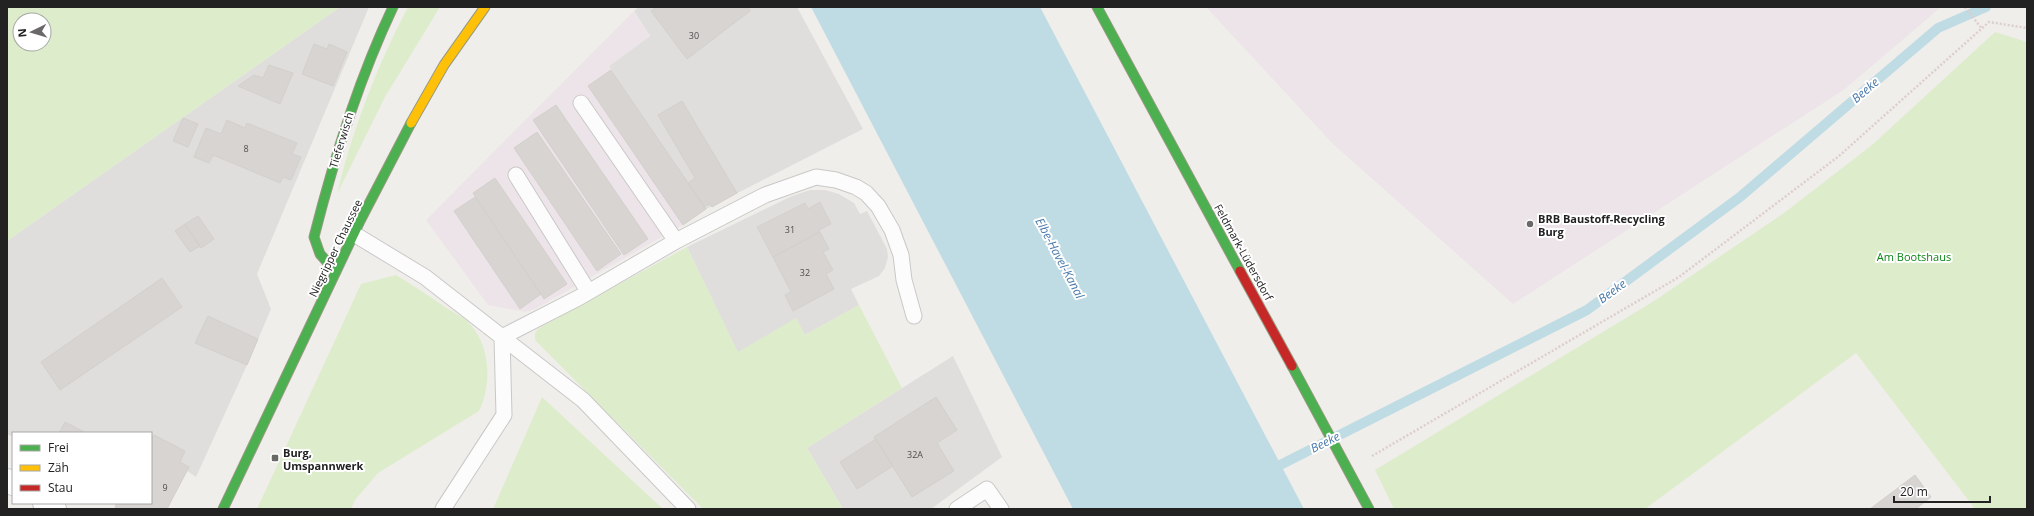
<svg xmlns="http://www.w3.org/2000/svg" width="2034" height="516" viewBox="0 0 2034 516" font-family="'Open Sans',sans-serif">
	<rect width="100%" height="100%" fill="#f0eeeb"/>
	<path fill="#dfdedc" d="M340,7h29l-112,267 14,35 -24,56 -51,112 -9,-6 -20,38h-48l-4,-2 2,-4h34v-70h-138v4l-6,-3v-193z
		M639,7h158l66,122 -157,80 -97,-143 41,-30 -16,-25z
		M810,190h15l14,4 15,9 6,11 7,-3 20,38 1,8 -3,11 -6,8 -28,13 8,16 -54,30 -9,-16 -58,34 -51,-106 105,-51z
		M953,356l49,101 -71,52h-88l-36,-61z"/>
	<path fill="#ede4e9" d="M1206,7h735l-96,82 -332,215 -180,-160z
		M634,11l16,25 -41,30 97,143 -23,16 -148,84 -10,3 -37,-7 -62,-85z"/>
	<path fill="#ddeccb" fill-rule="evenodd" d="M7,7h333l-333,234zM20,20h24v24h-24z
		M408,7h32l-55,90 -48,97c15,-64 40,-128 71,-187z
		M1995,32l32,10v467h-52l-119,-156 -211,156h-251l-19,-39 279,-169 130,-88 88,-68z
		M687,247l51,105 58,-34 9,17 54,-30 43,83 -95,60 36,61h-140l-168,-169v-7l4,-5z
		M396,275c17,10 33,21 49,32 7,5 17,9 23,15 23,23 24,62 11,89l-101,62 -23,27 -4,9h-94l104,-225z
		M542,397l121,112h-170z"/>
	<path fill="#bfdbe3" d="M811,7h229l264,502h-231z"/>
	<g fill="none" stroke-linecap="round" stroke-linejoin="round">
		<path stroke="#bfdbe3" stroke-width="10" d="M1270,470l317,-160 153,-113 198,-169 48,-21"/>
	</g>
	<path fill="#d7d4d2" stroke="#d3d0cc" d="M657,7h91l2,4 -63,48 -36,-48z
		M314,44l13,5 2,-5 18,8 -14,34 -31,-12z
		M269,65l24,8 -13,31 -42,-18 16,-11 9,3z
		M611,70l95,139 -23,16 -95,-139z
		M682,101l55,92 -25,14 -3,-3 -5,3 -16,-24 7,-5 -37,-63z
		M556,105l92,134 -24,16 -91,-135z
		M183,118l15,6 -10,23 -15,-6z
		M227,120l18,8 2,-5 50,20 -5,11 9,3 -10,23 -8,-3 -3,6 -67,-28 -4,8 -15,-6 12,-29 15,6z
		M537,132l84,122 -24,17 -83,-123z
		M495,178l72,106 -23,15 -71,-106z
		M475,197l66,97 -21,15 -66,-98z
		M820,202l11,22 -12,6 1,2 -47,25 -16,-30 48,-24 3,6z
		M198,216l16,23 -13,9 -16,-24z
		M185,224l15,22 -10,6 -15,-21z
		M820,232l9,17 -6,3 10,18 -7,4 8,15 -41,22 -8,-16 6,-3 -18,-35z
		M162,278l20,29 -122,83 -19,-28z
		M208,316l50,23 -11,26 -52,-22z
		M936,397l21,33 -20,13 17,28 -42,26 -38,-60z
		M65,422l21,11h-27z
		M154,435l31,16 -5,11 9,5 -22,42h-48l-4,-2 2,-4h34v-63z
		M876,439l17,27 -36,23 -17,-27z
		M1915,475l16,22 -15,12h-46z"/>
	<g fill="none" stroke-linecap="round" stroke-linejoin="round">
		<defs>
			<path id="lane" d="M581,103l95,138
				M516,175l72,116
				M354,234l71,43 77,60 78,-40 96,-56 89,-46 51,-18 20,3 20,7 10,6 12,13 14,24 9,25 3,25 10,36
				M502,337l81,63 105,109
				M443,509l61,-94 -2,-78
				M957,509l30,-20 14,20"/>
			<path id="street" d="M7,480l6,4
				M44,503l11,6"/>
			<path id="fast" d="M1097,7l143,264
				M336,272l-16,-18 -6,-17c20,-79 44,-156 79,-230
				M1292,366l77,143
				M223,509l137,-288 51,-98"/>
			<path id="slow" d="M411,123l33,-58 41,-58"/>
			<path id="jam" d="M1240,271l52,95"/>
		</defs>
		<use href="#lane" stroke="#c9c8c7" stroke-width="17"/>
		<use href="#street" stroke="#c9c8c7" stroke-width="24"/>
		<use href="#fast" stroke="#999a82" stroke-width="11"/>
		<use href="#slow" stroke="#999a82" stroke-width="11"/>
		<use href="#jam" stroke="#999a82" stroke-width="11"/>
		<path stroke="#dccecd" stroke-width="2.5" stroke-dasharray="2 2" stroke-linecap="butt" d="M1965,7l17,22
			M1372,456l307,-179 160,-121 150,-134 38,6"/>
		<use href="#lane" stroke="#fdfcfc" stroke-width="15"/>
		<use href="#street" stroke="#fdfcfc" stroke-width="22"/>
		<use href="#fast" stroke="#4caf50" stroke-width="9"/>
		<use href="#slow" stroke="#ffc107" stroke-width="9"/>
		<use href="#jam" stroke="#c62828" stroke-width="9"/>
	</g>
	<g fill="#6a6968" stroke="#fff" stroke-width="1.5">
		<circle cx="1530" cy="224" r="4"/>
		<rect x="271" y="454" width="8" height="8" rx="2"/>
	</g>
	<g text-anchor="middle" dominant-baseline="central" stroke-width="4" stroke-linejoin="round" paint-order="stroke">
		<g font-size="9" fill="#4f4e4e">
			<text x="694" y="35">30</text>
			<text x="246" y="148">8</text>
			<text x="790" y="229">31</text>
			<text x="805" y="272">32</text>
			<text x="915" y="454">32A</text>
			<text x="165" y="487">9</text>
		</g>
		<g font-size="11" fill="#222" stroke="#fff">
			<text transform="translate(341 140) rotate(-73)">Tieferwisch</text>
			<text transform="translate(335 248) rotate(-64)">Niegripper Chaussee</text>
			<text transform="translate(1244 252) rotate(61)">Feldmark-Lüdersdorf</text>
		</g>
		<g font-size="11" font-weight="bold" fill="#222" stroke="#fff" text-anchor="start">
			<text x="1538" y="218">BRB Baustoff-Recycling<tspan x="1538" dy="13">Burg</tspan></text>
			<text x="283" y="452">Burg,<tspan x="283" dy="13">Umspannwerk</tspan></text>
		</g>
		<g font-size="11" fill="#0c8416" stroke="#fff">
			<text x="1914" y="256">Am Bootshaus</text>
		</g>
		<g font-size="12" font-style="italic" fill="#4a7aab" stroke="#fff">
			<text transform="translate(1865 90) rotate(-41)">Beeke</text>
			<text transform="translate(1060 258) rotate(62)">Elbe-Havel-Kanal</text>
			<text transform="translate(1612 291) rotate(-36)">Beeke</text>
			<text transform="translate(1325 442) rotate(-27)">Beeke</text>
		</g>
	</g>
	<rect width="2034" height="516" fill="none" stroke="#222222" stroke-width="16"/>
	<rect x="12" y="432" width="140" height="72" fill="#ffffff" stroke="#a7a7a7"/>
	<rect x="20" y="445" width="20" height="6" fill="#4caf50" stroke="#a7a7a7"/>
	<text x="48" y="452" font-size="12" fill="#222222">Frei</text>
	<rect x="20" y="465" width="20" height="6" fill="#ffc107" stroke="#a7a7a7"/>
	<text x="48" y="472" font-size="12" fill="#222222">Zäh</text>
	<rect x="20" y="485" width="20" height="6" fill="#c62828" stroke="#a7a7a7"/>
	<text x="48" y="492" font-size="12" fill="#222222">Stau</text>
	<g transform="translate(32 32) rotate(265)"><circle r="19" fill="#ffffff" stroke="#a7a7a7"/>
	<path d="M0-3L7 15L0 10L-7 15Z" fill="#6a6968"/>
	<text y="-6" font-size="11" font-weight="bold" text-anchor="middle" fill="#222222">N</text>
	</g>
	<path d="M1894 496v6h96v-6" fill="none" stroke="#222222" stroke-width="2"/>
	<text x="1900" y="496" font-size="12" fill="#222222" stroke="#ffffff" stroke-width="3" paint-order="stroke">20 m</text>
</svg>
